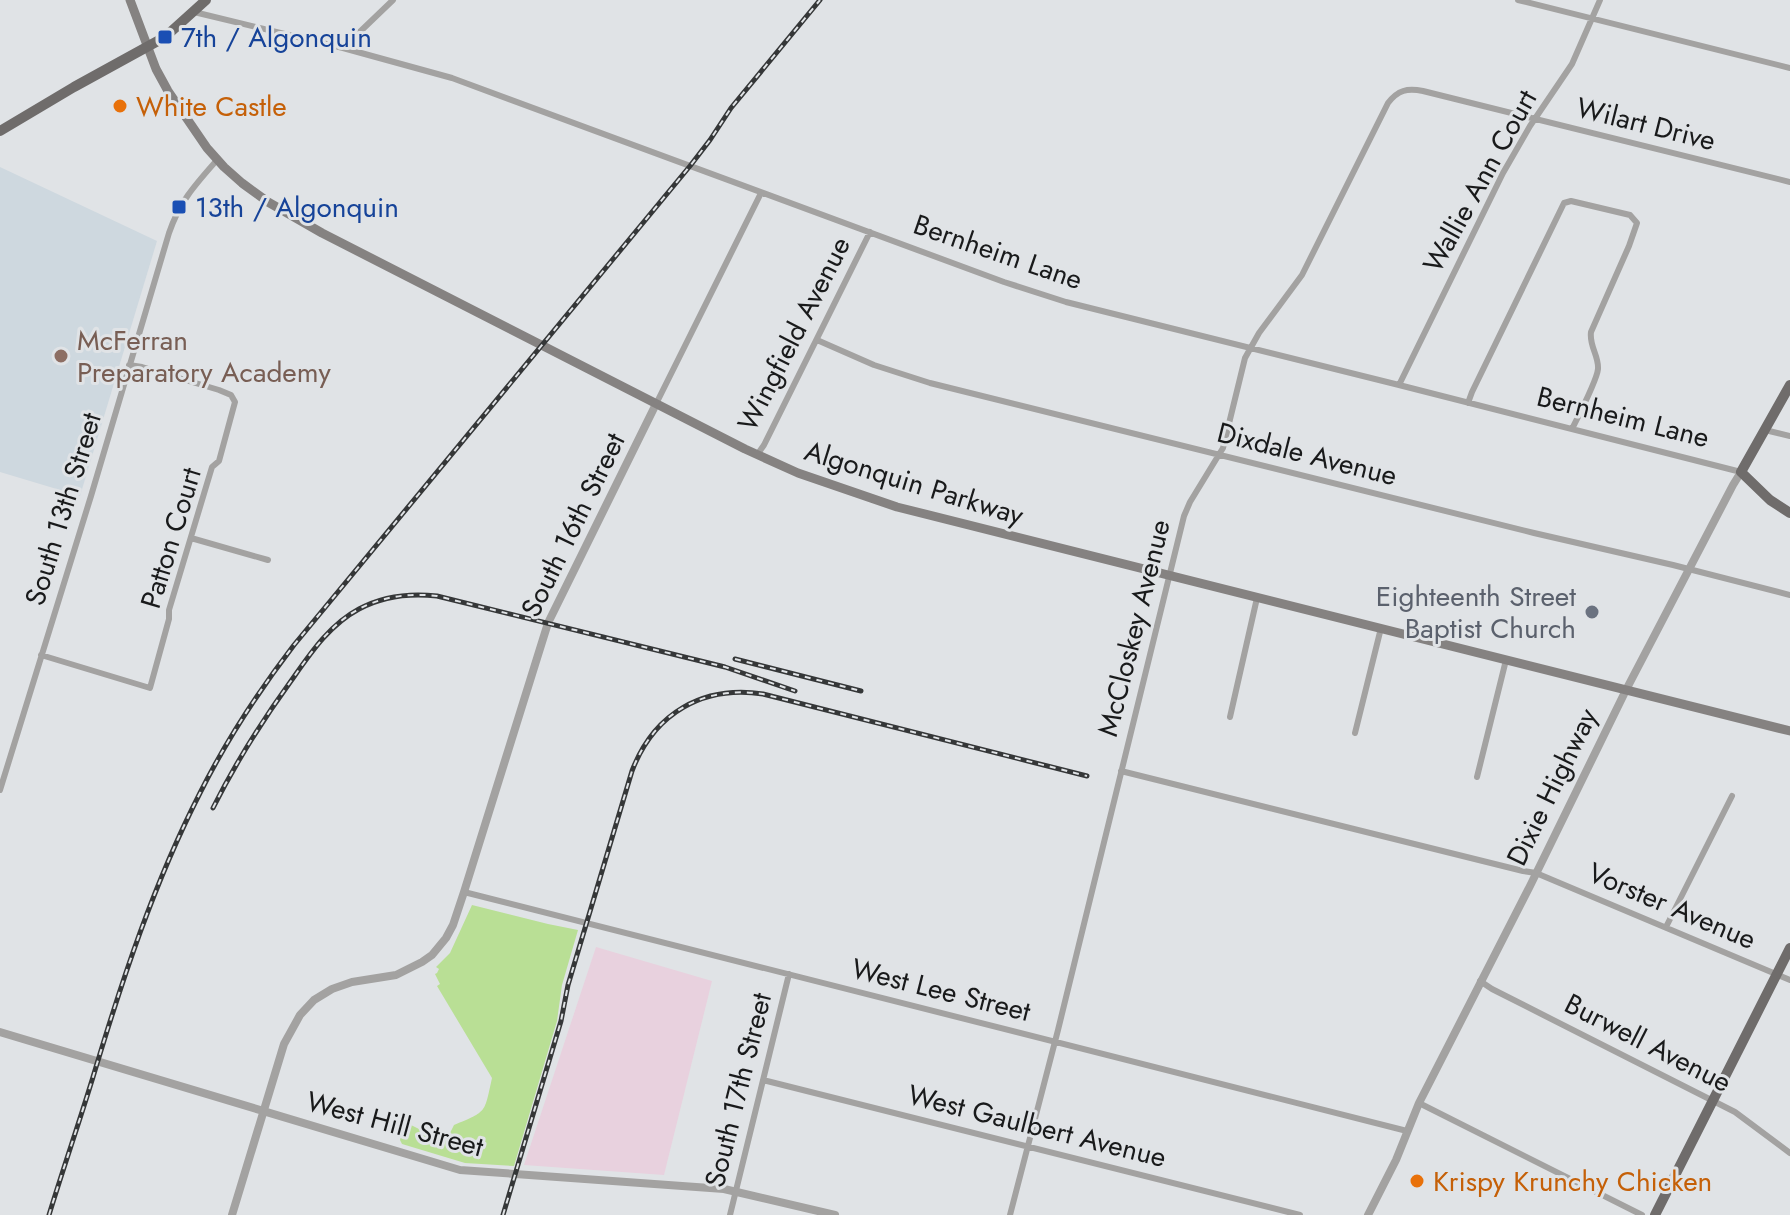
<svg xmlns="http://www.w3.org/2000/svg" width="1790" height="1215" viewBox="0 0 1790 1215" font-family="Jost,sans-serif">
	<rect width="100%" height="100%" fill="#e0e3e6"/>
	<path fill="#ced8df" d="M0,167l157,74 -77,255 -80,-24z"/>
	<path fill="#e8d1de" d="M596,947l116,34 -48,194 -140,-10z"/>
	<path fill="#b9df95" d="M472,905l76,19 30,6 -16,55 -5,36 -43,145 -49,-3 -63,-19 -2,-4 5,-18 18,9 24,8 7,-14c34,-14 30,-12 38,-47l-55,-92 3,-2 -5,-10 2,-1 2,-4 -3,-2 14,-14z"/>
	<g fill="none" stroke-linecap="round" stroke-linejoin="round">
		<path stroke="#a3a2a1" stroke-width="6" d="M1518,0l272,68
			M194,12l149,36 109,30 552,204 62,20 333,83 342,87
			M343,48l50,-48
			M817,340l57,25 56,18 604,150 139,32 117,30
			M1399,385l104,-212 27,-47 42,-62 28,-64
			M1468,403l4,-11 92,-189 7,-2 59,14 7,8 -8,23 -38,86c-2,14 8,24 7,37 -1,11 -20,48 -26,60
			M656,404l105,-211
			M1765,430l25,6
			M757,455l7,-10 106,-213
			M191,538l77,22
			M41,655l109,33 19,-69v-9l43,-143 7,-6 16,-59 -4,-7 -12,-5 -77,-23 -13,-2
			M1230,717l27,-119
			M1355,733l26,-105
			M1121,771l402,100 13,2 254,107
			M1477,777l29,-117
			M0,790l91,-294 78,-263c11,-32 26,-48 48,-73
			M464,892l943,239
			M1666,927l66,-131
			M1480,981l12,8 243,123 55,41
			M763,1080l537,135
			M1419,1103l223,112
			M730,1215l59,-241
			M1010,1215l48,-185 126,-514 6,-14 33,-54 22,-90 14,-25 43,-58 86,-172c10,-13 19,-15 35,-12l367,91"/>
		<path stroke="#a3a2a1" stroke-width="8" d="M0,1032l460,138 264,19 111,26
			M232,1215l52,-171 16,-29 14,-15 18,-11 20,-7 44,-7 26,-13 10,-7 14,-17 7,-13 11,-33 84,-269 108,-219
			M1368,1215l28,-55 23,-57 111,-217 96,-196 107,-205 8,-13"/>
		<path stroke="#858281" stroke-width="9" d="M130,0l26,69 12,22 39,57 17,19 18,16 26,19 54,31 423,216 53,24 99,34 893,224"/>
		<path stroke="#6f6c6b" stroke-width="10" d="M0,131l74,-44 91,-50 41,-37
			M1790,385l-49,87 29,28 20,13
			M1655,1215l135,-267"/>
		<defs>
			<path id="rail" d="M735,659l126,32
				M213,808c22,-44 49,-87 78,-127 19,-27 38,-56 68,-72 24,-13 51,-16 78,-13l288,71 70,24
				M49,1215c14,-46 30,-92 44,-138 29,-97 61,-194 107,-284 26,-52 58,-101 94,-148l396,-479 20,-26 21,-32 89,-108
				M503,1215l58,-194 7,-36 64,-214c22,-58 71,-86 131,-77l324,82"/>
		</defs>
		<use href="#rail" stroke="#353738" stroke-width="5"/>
		<use href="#rail" stroke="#e0e3e6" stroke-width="2" stroke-dasharray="6" stroke-linecap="butt"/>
	</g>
	<g fill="#1a4fb4" stroke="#e0e3e6" stroke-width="3">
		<rect x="157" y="29" width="16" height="16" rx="4"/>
		<rect x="171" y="199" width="16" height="16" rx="4"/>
	</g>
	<g fill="#e8710a" stroke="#e0e3e6" stroke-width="3">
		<circle cx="120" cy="106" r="8"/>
		<circle cx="1417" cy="1181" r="8"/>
	</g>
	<circle fill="#8d6e63" stroke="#e0e3e6" stroke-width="3" cx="61" cy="356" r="8"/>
	<circle fill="#6b7280" stroke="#e0e3e6" stroke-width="3" cx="1592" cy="612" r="8"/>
	<g text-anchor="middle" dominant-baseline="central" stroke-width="6" stroke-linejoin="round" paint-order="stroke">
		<g font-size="28" fill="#164399" stroke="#e0e3e6" text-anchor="start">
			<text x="181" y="37">7th / Algonquin</text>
			<text x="195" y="207">13th / Algonquin</text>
		</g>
		<g font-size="28" fill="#c56008" stroke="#e0e3e6" text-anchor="start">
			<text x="136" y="106">White Castle</text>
			<text x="1433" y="1181">Krispy Krunchy Chicken</text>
		</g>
		<g font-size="28" fill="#191a1b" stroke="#e0e3e6">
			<text transform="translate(1646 124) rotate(14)">Wilart Drive</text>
			<text transform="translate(1480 181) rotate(-61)">Wallie Ann Court</text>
			<text transform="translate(998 252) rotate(19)">Bernheim Lane</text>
			<text transform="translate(794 334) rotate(-63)">Wingfield Avenue</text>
			<text transform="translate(1623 417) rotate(14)">Bernheim Lane</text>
			<text transform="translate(1307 454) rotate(14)">Dixdale Avenue</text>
			<text transform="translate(914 483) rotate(17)">Algonquin Parkway</text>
			<text transform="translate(63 509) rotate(-73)">South 13th Street</text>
			<text transform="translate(573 525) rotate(-64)">South 16th Street</text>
			<text transform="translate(171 538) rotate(-73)">Patton Court</text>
			<text transform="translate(1134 628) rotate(-76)">McCloskey Avenue</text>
			<text transform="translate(1552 787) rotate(-64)">Dixie Highway</text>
			<text transform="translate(1672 906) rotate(23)">Vorster Avenue</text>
			<text transform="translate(941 990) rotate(14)">West Lee Street</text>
			<text transform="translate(1648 1043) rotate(27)">Burwell Avenue</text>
			<text transform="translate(738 1090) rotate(-76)">South 17th Street</text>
			<text transform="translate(395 1124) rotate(15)">West Hill Street</text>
			<text transform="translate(1037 1126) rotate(14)">West Gaulbert Avenue</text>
		</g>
		<g font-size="28" fill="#785e54" stroke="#e0e3e6" text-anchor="start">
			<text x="77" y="340">McFerran<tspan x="77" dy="32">Preparatory Academy</tspan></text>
		</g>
		<g font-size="28" fill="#5b616d" stroke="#e0e3e6" text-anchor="end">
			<text x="1576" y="596">Eighteenth Street<tspan x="1576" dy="32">Baptist Church</tspan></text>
		</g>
	</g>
</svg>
